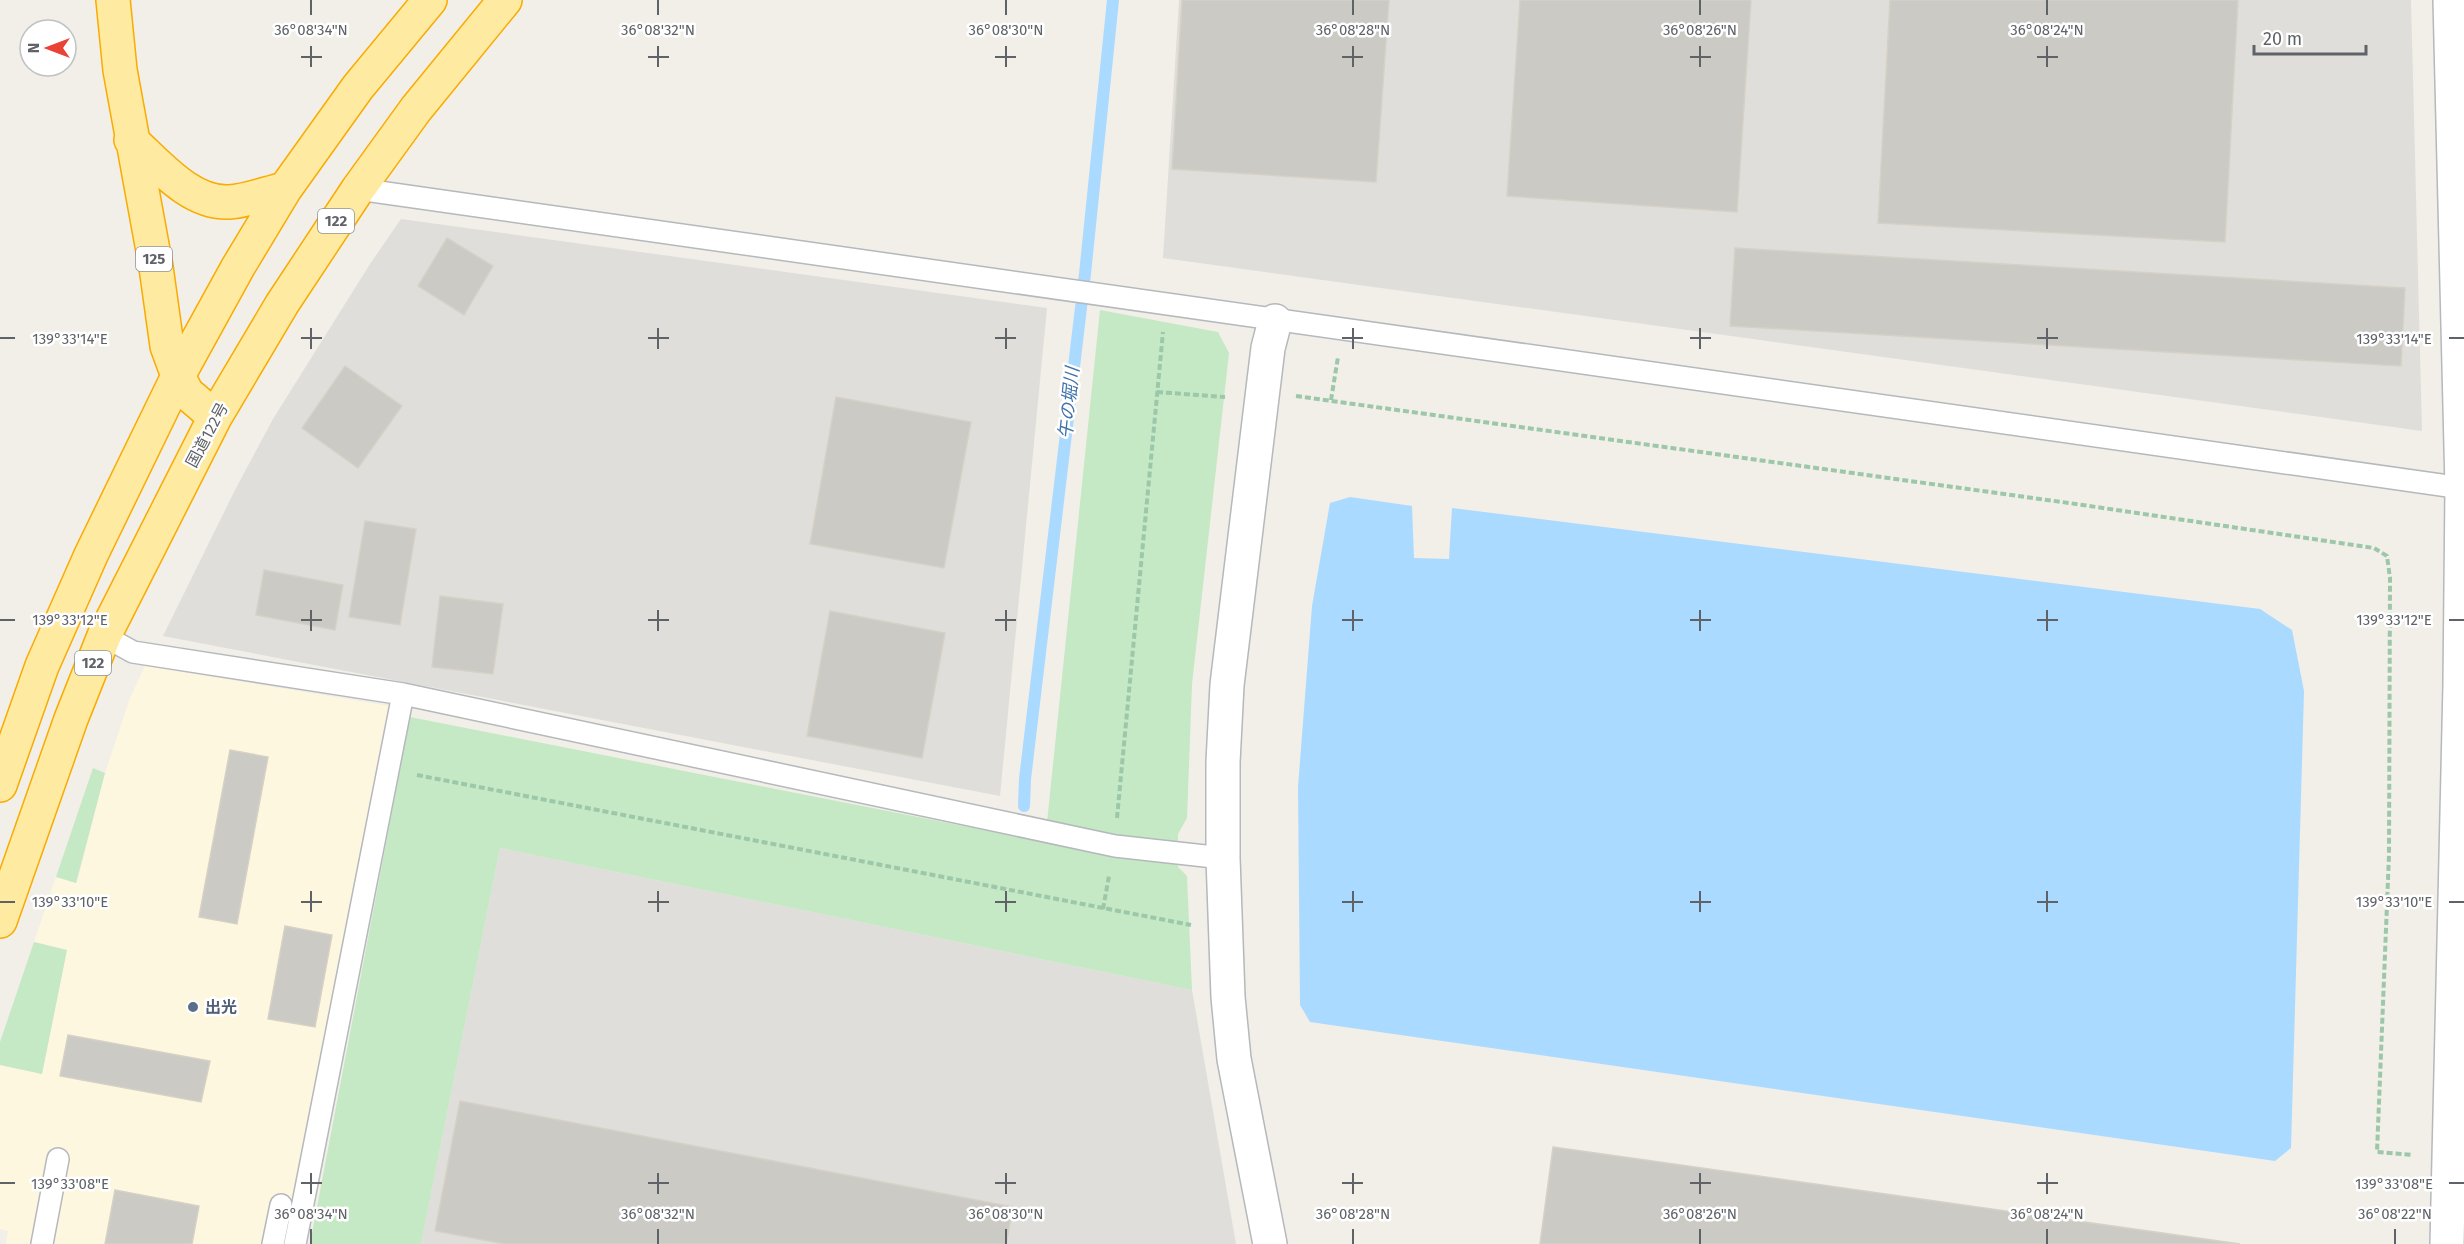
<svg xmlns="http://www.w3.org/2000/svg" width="2464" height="1244" viewBox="0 0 2464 1244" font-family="'Fira Sans','Noto Sans JP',sans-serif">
	<rect width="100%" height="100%" fill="#f1efe8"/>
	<path fill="#fef7e0" d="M145,666l245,40 -107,538h-277l2,-13 -8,-2v-164l42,9 25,-124 -33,-8 22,-65 21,6 28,-110 25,-75z"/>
	<path fill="#e0deda" d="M1179,0h1232l11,431 -1259,-173z
		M401,219l646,89 -47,488 -837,-160 73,-148 37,-69 97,-155z
		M500,848l692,142 44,254h-815z"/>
	<path fill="#c5e8c5" d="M1100,310l118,22 11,21 -37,331 -5,134 -9,16v33l9,9 5,114 -692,-142 -79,396h-111l100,-527 635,125z
		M93,768l12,5 -29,110 -20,-6z
		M34,942l33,8 -25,124 -42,-9v-23z"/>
	<path fill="#aadaff" d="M1350,497l62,9 2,52 35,1 3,-51 808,101 32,21 12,61 -13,457 -16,13 -965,-139 -10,-17 -2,-218 14,-181 18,-103z"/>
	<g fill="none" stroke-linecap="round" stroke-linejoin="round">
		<path stroke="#aadaff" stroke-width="12" d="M1024,806l1,-27 60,-505 28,-274"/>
	</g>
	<path fill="#cccac5" stroke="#d6d1c6" stroke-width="1.5" d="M1182,0h207l-13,182 -204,-13z
		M1520,0h231l-14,212 -230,-16z
		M1890,0h348l-13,242 -347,-19z
		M447,238l46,28 -29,49 -46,-29z
		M1735,248l670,40 -4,78 -671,-40z
		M345,366l57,40 -44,62 -56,-40z
		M836,397l135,25 -27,146 -134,-24z
		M365,521l51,8 -16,96 -51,-8z
		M264,570l79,15 -8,45 -79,-15z
		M440,596l63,8 -10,70 -61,-7z
		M830,611l115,22 -23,125 -115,-22z
		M230,750l38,7 -31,167 -38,-7z
		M285,926l47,9 -17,92 -47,-8z
		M68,1035l142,26 -9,41 -141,-26z
		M460,1101l553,106 -7,37h-501l-70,-13z
		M1553,1147l687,97h-700z
		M115,1190l84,16 -7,38h-87z"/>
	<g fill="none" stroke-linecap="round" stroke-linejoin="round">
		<defs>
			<path id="service" d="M358,189l2104,299
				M104,636l29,16 270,42 712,152 108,12
				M42,1244l16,-85
				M273,1244l8,-39
				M295,1244l108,-550"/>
			<path id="minor" d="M2447,1244l13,-559 2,-197 -12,-488"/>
			<path id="tertiary" d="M1270,1244l-36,-185 -6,-62 -5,-139v-96l4,-77 41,-337 7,-27"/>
			<path id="trunk" d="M113,0l7,70 36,197 11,79 11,30 9,17 28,24
				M131,140c27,24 59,64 98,62 18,-1 38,-9 56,-13
				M0,785l42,-119 49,-111 87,-179 60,-109 47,-78 73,-102 72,-87
				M0,921l71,-202 33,-83 111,-219 67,-113 76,-115 58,-80 89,-109"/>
		</defs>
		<use href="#service" stroke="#b5b8bc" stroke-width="24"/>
		<use href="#minor" stroke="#b5b8bc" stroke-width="36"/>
		<use href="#tertiary" stroke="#b5b8bc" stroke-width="36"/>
		<use href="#trunk" stroke="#f9ab00" stroke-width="36"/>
		<path stroke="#9cc7a9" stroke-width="4" stroke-dasharray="6 3" stroke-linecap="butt" d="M1157,392l68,5
			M1296,396l773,107 305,45 13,8 3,22 -1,277 -12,297 36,3
			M1331,400l7,-43
			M417,775l774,150
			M1117,818l46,-486
			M1103,909l6,-33"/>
		<use href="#service" stroke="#fff" stroke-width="21"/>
		<use href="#minor" stroke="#fff" stroke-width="33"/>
		<use href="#tertiary" stroke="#fff" stroke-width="33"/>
		<use href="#trunk" stroke="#feeaa1" stroke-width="33"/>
	</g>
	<path fill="none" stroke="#5f6368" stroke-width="2" d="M311,0v15M658,0v15M1006,0v15M1353,0v15M1700,0v15M2047,0v15M311,46v21M658,46v21M1006,46v21M1353,46v21M1700,46v21M2047,46v21M301,57h21M648,57h21M995,57h21M1342,57h21M1690,57h21M2037,57h21M311,328v21M658,328v21M1006,328v21M1353,328v21M1700,328v21M2047,328v21M0,338h15M301,338h21M648,338h21M995,338h21M1342,338h21M1690,338h21M2037,338h21M2449,338h15M311,610v21M658,610v21M1006,610v21M1353,610v21M1700,610v21M2047,610v21M0,620h15M301,620h21M648,620h21M995,620h21M1342,620h21M1690,620h21M2037,620h21M2449,620h15M311,891v21M658,891v21M1006,891v21M1353,891v21M1700,891v21M2047,891v21M0,902h15M301,902h21M648,902h21M995,902h21M1342,902h21M1690,902h21M2037,902h21M2449,902h15M311,1173v21M658,1173v21M1006,1173v21M1353,1173v21M1700,1173v21M2047,1173v21M0,1183h15M301,1183h21M648,1183h21M995,1183h21M1342,1183h21M1690,1183h21M2037,1183h21M2449,1183h15M311,1229v15M658,1229v15M1006,1229v15M1353,1229v15M1700,1229v15M2047,1229v15M2395,1229v15"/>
	<circle fill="#5c6f8a" stroke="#fff" stroke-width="2" cx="193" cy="1007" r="6"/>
	<g text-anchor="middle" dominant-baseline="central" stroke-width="5" stroke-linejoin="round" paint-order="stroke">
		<g fill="#fff" stroke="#8f9295" stroke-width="1.5">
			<rect x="318" y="209" width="36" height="24" rx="4.5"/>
			<rect x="136" y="247" width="36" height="24" rx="4.5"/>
			<rect x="75" y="651" width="36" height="24" rx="4.5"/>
		</g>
		<g font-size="15" font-weight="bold" fill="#5f6368">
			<text x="336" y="221">122</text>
			<text x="154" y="259">125</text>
			<text x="93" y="663">122</text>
		</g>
		<g font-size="16" fill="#5f6368" stroke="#fff">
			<text transform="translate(207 435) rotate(-62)">国道122号</text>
		</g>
		<g font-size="16" font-weight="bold" fill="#4e5e75" stroke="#fff" text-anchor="start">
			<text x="205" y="1007">出光</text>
		</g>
		<g font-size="18" font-style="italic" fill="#4174aa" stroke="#fff">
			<text transform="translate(1069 403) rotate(-84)">午の堀川</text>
		</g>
	</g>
	<g font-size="15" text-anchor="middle" fill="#5f6368" stroke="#fff" stroke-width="5" stroke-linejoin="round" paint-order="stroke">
		<text x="311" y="35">36°08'34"N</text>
		<text x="658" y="35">36°08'32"N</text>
		<text x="1006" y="35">36°08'30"N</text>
		<text x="1353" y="35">36°08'28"N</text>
		<text x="1700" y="35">36°08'26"N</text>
		<text x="2047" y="35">36°08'24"N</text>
		<text x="2394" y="344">139°33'14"E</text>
		<text x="70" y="344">139°33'14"E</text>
		<text x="2394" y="625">139°33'12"E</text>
		<text x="70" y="625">139°33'12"E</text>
		<text x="2394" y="907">139°33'10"E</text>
		<text x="70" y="907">139°33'10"E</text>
		<text x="2394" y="1189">139°33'08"E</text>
		<text x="70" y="1189">139°33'08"E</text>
		<text x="311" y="1219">36°08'34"N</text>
		<text x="658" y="1219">36°08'32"N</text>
		<text x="1006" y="1219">36°08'30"N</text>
		<text x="1353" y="1219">36°08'28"N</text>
		<text x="1700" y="1219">36°08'26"N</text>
		<text x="2047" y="1219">36°08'24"N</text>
		<text x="2395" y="1219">36°08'22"N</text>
	</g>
	<g transform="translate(48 48) rotate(270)"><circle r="28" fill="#ffffff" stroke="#bfc1c3" stroke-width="1.5"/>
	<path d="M0-4.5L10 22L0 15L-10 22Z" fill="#ea4335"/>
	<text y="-9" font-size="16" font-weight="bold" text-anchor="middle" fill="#5f6368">N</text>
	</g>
	<path d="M2254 45v9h112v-9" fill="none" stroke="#5f6368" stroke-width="3"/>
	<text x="2263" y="45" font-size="18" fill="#5f6368" stroke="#ffffff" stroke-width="4.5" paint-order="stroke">20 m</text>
</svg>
